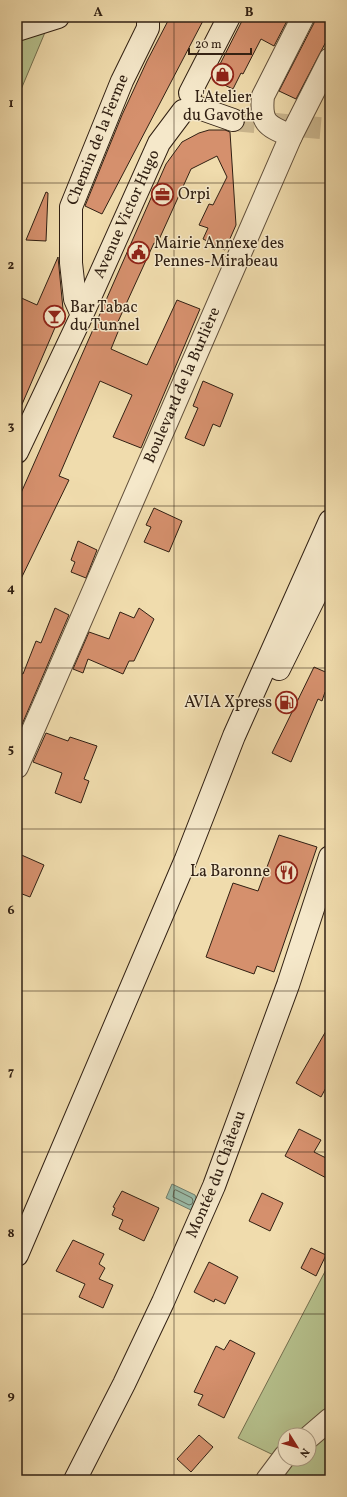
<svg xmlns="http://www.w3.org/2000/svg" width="347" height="1497" viewBox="0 0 347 1497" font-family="Vollkorn,serif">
	<rect width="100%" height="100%" fill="#f0dcad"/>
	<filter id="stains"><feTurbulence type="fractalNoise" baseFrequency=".005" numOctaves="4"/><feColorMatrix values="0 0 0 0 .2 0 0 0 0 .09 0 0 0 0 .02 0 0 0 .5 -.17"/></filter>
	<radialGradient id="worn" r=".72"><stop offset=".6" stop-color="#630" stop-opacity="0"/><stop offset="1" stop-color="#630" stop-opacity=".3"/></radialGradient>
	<path fill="#b6c18d" stroke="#747050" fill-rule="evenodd" d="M46,30l-29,69v-59z
		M330,1262v218h-49l9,-17 -52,-25zM285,1435h24v24h-24z"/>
	<path fill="#9abca9" stroke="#707e6d" d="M172,1184l23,11 2,6 -4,10 -27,-13z"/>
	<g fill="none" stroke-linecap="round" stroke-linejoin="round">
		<path stroke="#666e5e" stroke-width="1" d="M176,1190l16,8 1,3 -1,3 -3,1 -16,-8 1,-6z"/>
	</g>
	<path fill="#d5906d" stroke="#312013" d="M170,17h35l-103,197 -17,-8 37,-91 25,-54z
		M244,17h45l-15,29 -13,-7 -18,35 -2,-1 -8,16 -15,-7 -2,-10z
		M315,17h15v17l-34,65 -17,-8 35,-68z
		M209,130h16l5,2 6,93 -11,25 -22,-11 5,-11 -9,-3 10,-21 4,1 14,-28 -10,-21 -26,13 -34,75 -3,-1 -38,83 4,1 -9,22 36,16 30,-65 23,9 -59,139 -28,-11 19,-42 -32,-14 -41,95 10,4 -52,107v-85l149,-338 16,-22 17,-9z
		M46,192l2,1 -2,48 -20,-1z
		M58,257l5,52 -46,107v-120l20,9z
		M203,381l30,13 -13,33 -7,-3 -9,22 -19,-8 13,-30 -5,-2z
		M154,508l28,13 -13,31 -25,-10 7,-15 -5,-2z
		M78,541l19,9 -11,28 -15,-6 4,-10 -4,-2z
		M55,608l14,7 -52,121v-64l6,2 13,-33 5,2z
		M139,608l15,11 -20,42h-5l-6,13 -35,-15 -5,14 -10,-4 16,-37 20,7 11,-27 14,6z
		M314,667l16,7v20l-5,-2 -3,9 -4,-2 -27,63 -19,-9z
		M46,733l22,8 2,-4 27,9 -13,33 5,2 -8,22 -26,-10 7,-20 -29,-11z
		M279,835l38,12 -43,125 -17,-6 -3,8 -48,-17 27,-74 25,8z
		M17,853l27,12 -14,32 -13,-5z
		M330,1024v56l-9,17 -25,-14z
		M299,1129l22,11 -7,12 16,8v20l-45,-24z
		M122,1191l37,17 -15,33 -25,-12 4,-9 -11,-5 3,-7 -2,-1z
		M262,1193l21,10 -13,28 -21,-10z
		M73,1240l31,14 -5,10 6,4 -6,11 14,6 -10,23 -24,-11 6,-13 -29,-13z
		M311,1248l15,7 -10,21 -15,-8z
		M209,1262l29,15 -13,27 -10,-5 -1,3 -20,-10z
		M230,1340l25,13 -31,65 -26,-13 5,-10 -9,-3 22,-46 8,4z
		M199,1435l14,12 -22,25 -14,-13z"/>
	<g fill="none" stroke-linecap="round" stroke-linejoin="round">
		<path stroke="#cab68e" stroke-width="22" stroke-dasharray="22 11" stroke-linecap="butt" d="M233,120l97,9"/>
		<defs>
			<g id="street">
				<path d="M291,136l39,-77"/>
				<path id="s1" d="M17,767l274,-631c-23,-10 -31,-12 -28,-40l40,-79"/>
				<path d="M309,1437l21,-18"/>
				<path d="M267,1480l18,-24"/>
			</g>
			<g id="secondary">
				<path d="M17,30l41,-13"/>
				<path d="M190,93l39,-76"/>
				<path d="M196,107l37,13"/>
				<path id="s2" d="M82,315l-7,-16 -4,-36v-56l51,-126 26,-53v-11"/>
				<path id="s3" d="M17,452l65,-137 77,-172 24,-32"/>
				<path d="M279,669l51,-103"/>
				<path d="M17,1255l169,-396 48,-123 96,-215"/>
				<path id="s4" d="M75,1480l49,-96 39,-82 51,-116 74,-201 42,-128"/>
			</g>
		</defs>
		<use href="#street" stroke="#614f3a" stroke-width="24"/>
		<use href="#secondary" stroke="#312013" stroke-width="24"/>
		<use href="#street" stroke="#f5e8ca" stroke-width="22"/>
		<use href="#secondary" stroke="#f5e8ca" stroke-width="22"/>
	</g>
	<path fill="none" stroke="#312013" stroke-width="1" stroke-opacity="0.55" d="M174,17v1463M17,183h313M17,345h313M17,506h313M17,668h313M17,829h313M17,991h313M17,1152h313M17,1314h313"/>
	<defs>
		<symbol id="shop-ring" viewBox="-11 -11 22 22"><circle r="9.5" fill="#f5e8ca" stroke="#8f2418" stroke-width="1.5"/><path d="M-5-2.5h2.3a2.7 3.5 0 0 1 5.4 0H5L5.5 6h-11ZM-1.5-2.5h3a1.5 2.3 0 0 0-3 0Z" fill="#8f2418"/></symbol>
		<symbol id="office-ring" viewBox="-11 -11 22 22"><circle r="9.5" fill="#f5e8ca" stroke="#8f2418" stroke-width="1.5"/><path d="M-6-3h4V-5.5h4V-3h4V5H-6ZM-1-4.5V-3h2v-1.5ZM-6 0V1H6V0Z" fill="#8f2418"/></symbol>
		<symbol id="civic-ring" viewBox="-11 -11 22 22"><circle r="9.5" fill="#f5e8ca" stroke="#8f2418" stroke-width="1.5"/><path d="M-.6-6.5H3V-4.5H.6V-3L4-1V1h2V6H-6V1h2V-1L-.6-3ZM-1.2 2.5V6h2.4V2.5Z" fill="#8f2418"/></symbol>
		<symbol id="bar-ring" viewBox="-11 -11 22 22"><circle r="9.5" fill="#f5e8ca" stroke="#8f2418" stroke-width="1.5"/><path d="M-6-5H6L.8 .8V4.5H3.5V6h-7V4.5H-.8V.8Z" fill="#8f2418"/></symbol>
		<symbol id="fuel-ring" viewBox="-11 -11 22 22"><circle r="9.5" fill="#f5e8ca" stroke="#8f2418" stroke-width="1.5"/><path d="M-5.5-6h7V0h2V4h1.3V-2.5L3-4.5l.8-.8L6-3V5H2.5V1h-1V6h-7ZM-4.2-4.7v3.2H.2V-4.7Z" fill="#8f2418"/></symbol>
		<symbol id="restaurant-ring" viewBox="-11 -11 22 22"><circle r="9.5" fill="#f5e8ca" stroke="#8f2418" stroke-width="1.5"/><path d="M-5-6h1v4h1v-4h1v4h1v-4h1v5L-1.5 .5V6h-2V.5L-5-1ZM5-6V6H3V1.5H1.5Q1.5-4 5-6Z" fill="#8f2418"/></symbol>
	</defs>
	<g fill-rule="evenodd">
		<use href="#shop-ring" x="210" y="62" width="25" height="25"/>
		<use href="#office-ring" x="150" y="182" width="25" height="25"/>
		<use href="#civic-ring" x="126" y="240" width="25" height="25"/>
		<use href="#bar-ring" x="42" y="304" width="25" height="25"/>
		<use href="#fuel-ring" x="274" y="690" width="25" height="25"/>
		<use href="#restaurant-ring" x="274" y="860" width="25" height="25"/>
	</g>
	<g text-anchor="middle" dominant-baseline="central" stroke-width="3" stroke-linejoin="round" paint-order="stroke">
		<g font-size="16" fill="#312013" stroke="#f5e8ca" text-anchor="start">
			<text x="223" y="98" text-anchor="middle">L'Atelier<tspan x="223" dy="18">du Gavothe</tspan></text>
			<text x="178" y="195">Orpi</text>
			<text x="154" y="244">Mairie Annexe des<tspan x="154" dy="18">Pennes-Mirabeau</tspan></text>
			<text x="70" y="308">Bar Tabac<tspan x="70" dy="18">du Tunnel</tspan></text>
			<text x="272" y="703" text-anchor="end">AVIA Xpress</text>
			<text x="270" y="872" text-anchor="end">La Baronne</text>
		</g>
		<g font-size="16" fill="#312013" stroke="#f5e8ca">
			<text stroke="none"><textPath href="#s2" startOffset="182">Chemin de la Ferme</textPath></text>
			<text stroke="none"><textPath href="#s3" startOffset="262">Avenue Victor Hugo</textPath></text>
			<text stroke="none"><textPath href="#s1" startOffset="416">Boulevard de la Burlière</textPath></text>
			<text stroke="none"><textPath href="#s4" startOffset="337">Montée du Château</textPath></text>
		</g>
	</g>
	<rect width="347" height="1497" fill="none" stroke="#f0dcad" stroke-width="44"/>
	<g transform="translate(297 1447) rotate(127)"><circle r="19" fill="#f5e8ca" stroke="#a79881"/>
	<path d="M0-3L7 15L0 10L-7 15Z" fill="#8f2418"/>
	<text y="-6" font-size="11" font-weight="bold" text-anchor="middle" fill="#312013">N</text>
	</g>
	<path d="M189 48v6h62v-6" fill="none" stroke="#312013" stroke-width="2"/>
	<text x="195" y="48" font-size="12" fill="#312013" stroke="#f5e8ca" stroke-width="3" paint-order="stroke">20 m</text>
	<rect x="22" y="22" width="303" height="1453" fill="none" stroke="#312013" stroke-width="1.5"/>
	<g font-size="13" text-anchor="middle" font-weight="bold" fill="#312013">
		<text x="98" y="16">A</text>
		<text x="249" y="16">B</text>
		<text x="11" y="107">1</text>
		<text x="11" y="269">2</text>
		<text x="11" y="430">3</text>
		<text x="11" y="592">4</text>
		<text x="11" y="753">5</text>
		<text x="11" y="914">6</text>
		<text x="11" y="1076">7</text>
		<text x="11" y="1237">8</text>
		<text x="11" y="1399">9</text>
	</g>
	<rect width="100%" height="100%" filter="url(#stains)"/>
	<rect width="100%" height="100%" fill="url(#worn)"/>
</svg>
